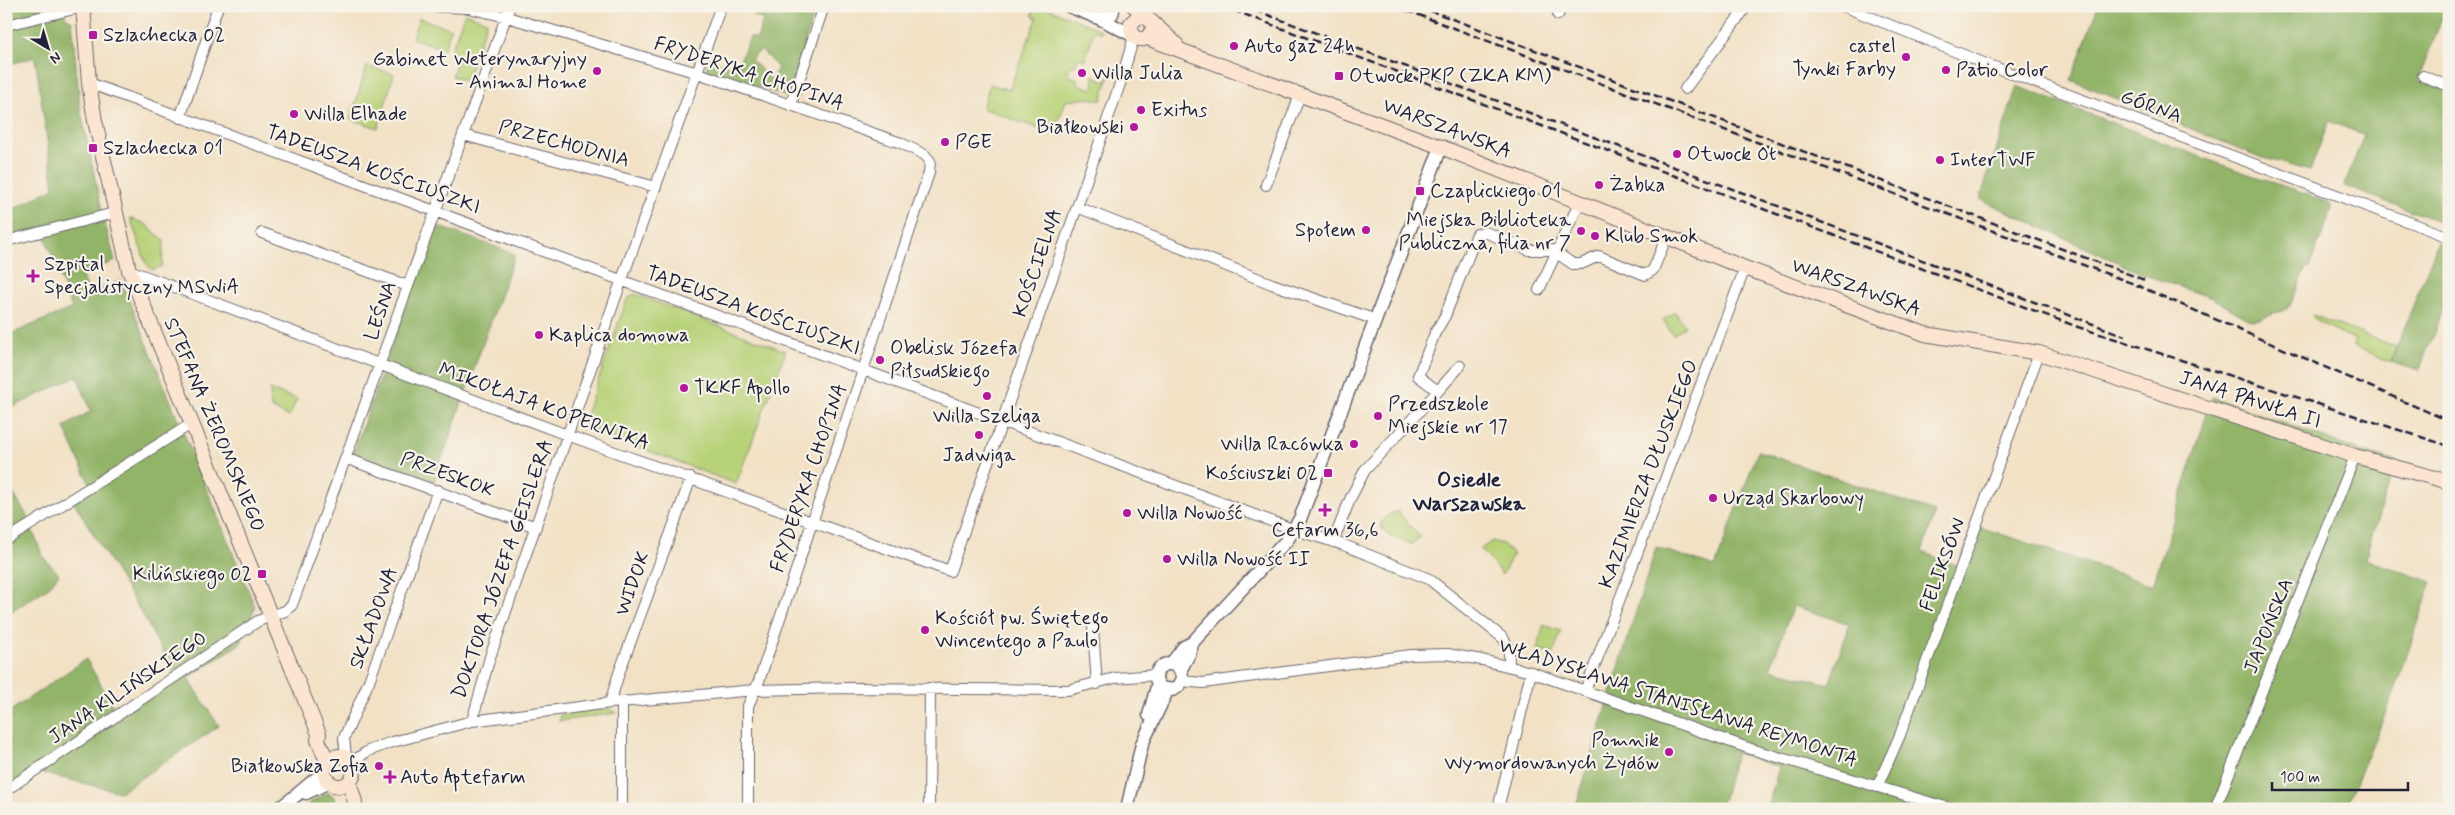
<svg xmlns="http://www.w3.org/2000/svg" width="2455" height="815" viewBox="0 0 2455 815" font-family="Mynerve,sans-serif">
	<rect width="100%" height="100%" fill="#f7f3e8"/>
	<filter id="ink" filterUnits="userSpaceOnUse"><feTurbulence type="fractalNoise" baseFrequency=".02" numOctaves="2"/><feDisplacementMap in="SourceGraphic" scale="10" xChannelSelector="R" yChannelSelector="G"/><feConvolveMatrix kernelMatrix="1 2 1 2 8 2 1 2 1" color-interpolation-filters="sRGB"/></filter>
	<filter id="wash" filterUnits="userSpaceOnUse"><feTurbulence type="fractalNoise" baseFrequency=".0096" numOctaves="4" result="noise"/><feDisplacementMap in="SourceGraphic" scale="20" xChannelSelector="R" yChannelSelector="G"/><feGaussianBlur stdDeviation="1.12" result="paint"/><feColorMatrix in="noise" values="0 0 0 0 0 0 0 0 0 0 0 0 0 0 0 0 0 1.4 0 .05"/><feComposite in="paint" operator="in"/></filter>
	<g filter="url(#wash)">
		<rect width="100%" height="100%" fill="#f2e1c5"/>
		<path fill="#b8d278" stroke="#6d7a5a" d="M1036,6h6l59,24 -1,3 -6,-2 -9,29 -7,-2 -3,8 -4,-1 -4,10 11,4 -1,5 15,5 2,-6 -1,-8 13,7 3,-5 -8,24 -11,-3 -24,3 -13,33 -71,-26 8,-24 19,6 28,-72 -5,-2z
			M465,13l22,8 -21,60 -14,-5 6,-18 -9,-3z
			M419,18l32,11 -7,20 -32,-11z
			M367,66l27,8 -16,54 -28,-9z
			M130,218l15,6 19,16 -2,26 -10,4 -6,-7z
			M635,294l151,57 -50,133 -154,-58 45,-127z
			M1675,312l10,14 -12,9 -10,-15z
			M2312,315l84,32 -5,15 -37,-16 1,-6 -39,-19z
			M270,390l27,9 -8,18 -18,-9z
			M1397,511l23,26 -8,7c-11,-4 -27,-6 -31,-19l4,-8z
			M1492,541l11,3 10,11 -11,20 -21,-26z
			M1544,625l17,6 -8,24 -16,-6z
			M607,708l10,5 -58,8 1,-6z"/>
		<path fill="#92b468" stroke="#5a6b52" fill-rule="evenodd" d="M6,6h58l1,11 7,4 8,87 23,108 12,45 -34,14 10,19 30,-14 134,327 -14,36 -53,35 31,48 -99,66 -79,-19 -35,22v-81l80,-55 33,57 57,-39 -31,-58 -73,-120 19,-12 -27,-60 27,-16 -14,-35 -70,34 -1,-3v-71l66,-28 -30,-79 -33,8 -3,-24 48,-25 -19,-131 -29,8z
			M758,6h23l-2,5 9,3 2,-6 5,1 1,-3h20l-27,89 -4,1 -79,-26 3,-11 27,10 14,-32 7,2 6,-19 -9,-4zM761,50l17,18 -7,12 -20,-21z
			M2098,6h349l-29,74 31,11v134l-105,-39 20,-51 -35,-14 -19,50 -50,-14 -189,-77z
			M2017,86l189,73 124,44 2,7 -23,58h-3l-17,40 -28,11 -11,1 -38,-22 -67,-23 -165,-76z
			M435,225l80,29 -81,227 -81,-28z
			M2438,242l11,4v56h-3l-27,69 -28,-9z
			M2212,397l145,53 38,11 -30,98 67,23 -38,111 -49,116h-578l12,-42 -43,-14 -15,56h-146l81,-262 59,20 43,-116 177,61 -13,40 37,14 15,-41 179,60zM1793,606l57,18 -21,60 -59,-15z
			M6,482l20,32 17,43 16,17 -10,13 -43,28z
			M330,793l6,7 3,9h-38l21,-14z"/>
	</g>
	<g filter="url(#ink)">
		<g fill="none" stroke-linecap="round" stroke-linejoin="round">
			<defs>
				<path id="minor" d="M429,6l39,2 39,9 191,56 203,70 24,12 5,6 -1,12 -170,508 -11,25v103
					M1843,6l138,56 468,175
					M1558,15l3,-9
					M6,25l77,-18
					M2423,76l26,10
					M89,83l1206,447 46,14 88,35 74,59 6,10v17
					M1685,89l62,-83
					M791,104l33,-98
					M180,118l38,-112
					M463,135l193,52
					M1266,185l34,-90
					M1077,207l195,77 104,36
					M262,233l146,53
					M6,241l108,-28
					M129,270l438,165 383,136 171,-490 13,-44
					M1539,290l41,-89
					M1438,391l22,-25
					M345,458l191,69
					M6,540l185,-116
					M1333,542l18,-45 14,-27 73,-79 -20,-15 17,-43 10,-17 32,-82 8,-2 44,18h23l21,14h8l18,-8 46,19 8,-5 14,-34
					M1093,629l4,55
					M1181,681l22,2 208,-28 36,-1 35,6 49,12 220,77 201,60
					M1585,691l160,-423
					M622,702v107
					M610,703l9,-30 72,-195
					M472,721l18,-64 131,-375 100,-276
					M346,757l-2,-19 25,-57 69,-191
					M352,762l16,-11 21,-8 83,-22 138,-18 145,-13 92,-2 221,2 47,-12 42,-3
					M1877,787l23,-52 139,-382
					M6,790l252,-169 27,-10 7,-6 218,-599
					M929,809l1,-121
					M1498,809l33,-137
					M2215,809l140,-353"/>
				<path id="tertiary" d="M1069,6l32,13 31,16
					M1101,19l11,-5 2,-8
					M1171,664l13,-17 8,-4 95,-103 13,-21 141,-372
					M1156 677a13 13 0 1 1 26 0a13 13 0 1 1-26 0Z
					M1180,671l10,-19 2,-9
					M1149,715l9,-32
					M306,793l23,-11
					M278,809c17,-11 30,-25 46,-36
					M1127,809l15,-65 26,-55"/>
				<path id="secondary" d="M83,6l6,77 6,38 34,149 190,464 -1,6 9,21
					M1134,6l42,38
					M1144,17h-6l-7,6 1,12c8,7 16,5 20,-5
					M1147,38l294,109 304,121 180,66 114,19 316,103 94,26
					M324 771a15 15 0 1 1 30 0a15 15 0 1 1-30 0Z
					M349,782l6,20 -1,7"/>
			</defs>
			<use href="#minor" stroke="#6b656b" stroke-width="12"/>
			<use href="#tertiary" stroke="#6b656b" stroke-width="15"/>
			<use href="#secondary" stroke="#6b656b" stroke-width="16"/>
			<use href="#minor" stroke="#fff" stroke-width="10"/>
			<use href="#tertiary" stroke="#fff" stroke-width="12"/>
			<use href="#secondary" stroke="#fce5d0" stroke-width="14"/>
			<path stroke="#22223b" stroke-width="2.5" stroke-dasharray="8 4" stroke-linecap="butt" d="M1222,6l856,321 371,119
				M1244,6l881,330
				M1395,6l739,278 315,137
				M1418,6l729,275"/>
		</g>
	</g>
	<g fill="#b5179e" stroke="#f7f3e8" stroke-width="2">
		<rect x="88" y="30" width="10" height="10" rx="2.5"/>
		<circle cx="1234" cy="46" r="5"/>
		<circle cx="1906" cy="57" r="5"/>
		<circle cx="1946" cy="70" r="5"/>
		<circle cx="597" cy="71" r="5"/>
		<circle cx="1082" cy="73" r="5"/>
		<rect x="1334" y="71" width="10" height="10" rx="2.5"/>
		<circle cx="1141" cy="110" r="5"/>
		<circle cx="294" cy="114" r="5"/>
		<circle cx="1134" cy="127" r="5"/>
		<circle cx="945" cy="142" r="5"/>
		<rect x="88" y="143" width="10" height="10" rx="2.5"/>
		<circle cx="1677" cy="154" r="5"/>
		<circle cx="1940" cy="160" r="5"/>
		<circle cx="1599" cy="185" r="5"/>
		<rect x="1415" y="186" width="10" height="10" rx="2.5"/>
		<circle cx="1366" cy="230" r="5"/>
		<circle cx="1581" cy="231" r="5"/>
		<circle cx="1595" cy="236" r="5"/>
		<path d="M30.5 268.5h5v5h5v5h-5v5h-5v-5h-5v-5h5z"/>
		<circle cx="539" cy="335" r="5"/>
		<circle cx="880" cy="360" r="5"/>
		<circle cx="684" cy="388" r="5"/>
		<circle cx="987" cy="396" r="5"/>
		<circle cx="1378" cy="416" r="5"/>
		<circle cx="979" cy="435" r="5"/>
		<circle cx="1354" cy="444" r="5"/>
		<rect x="1323" y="468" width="10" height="10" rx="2.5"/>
		<circle cx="1713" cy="498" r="5"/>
		<path d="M1322.5 502.5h5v5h5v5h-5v5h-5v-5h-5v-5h5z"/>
		<circle cx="1127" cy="513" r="5"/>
		<circle cx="1167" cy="559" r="5"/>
		<rect x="257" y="569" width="10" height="10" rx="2.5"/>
		<circle cx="925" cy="630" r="5"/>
		<circle cx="1669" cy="752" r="5"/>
		<circle cx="379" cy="766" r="5"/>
		<path d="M387.5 769.5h5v5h5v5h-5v5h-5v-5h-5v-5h5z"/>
	</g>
	<g text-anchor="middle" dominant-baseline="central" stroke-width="4.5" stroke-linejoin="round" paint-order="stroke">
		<g font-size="20" fill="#22223b" stroke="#f7f3e8" text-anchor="start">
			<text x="103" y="35">Szlachecka 02</text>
			<text x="1244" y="46">Auto gaz 24h</text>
			<text x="1896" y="46" text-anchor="end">castel<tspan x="1896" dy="23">Tynki Farby</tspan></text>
			<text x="587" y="59" text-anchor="end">Gabinet Weterynaryjny<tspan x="587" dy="23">- Animal Home</tspan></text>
			<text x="1956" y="70">Patio Color</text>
			<text x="1092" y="73">Willa Julia</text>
			<text x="1349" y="76">Otwock PKP (ZKA KM)</text>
			<text x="1151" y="110">Exitus</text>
			<text x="304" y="114">Willa Elhade</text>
			<text x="1124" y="127" text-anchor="end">Białkowski</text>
			<text x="955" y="142">PGE</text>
			<text x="103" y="148">Szlachecka 01</text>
			<text x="1687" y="154">Otwock Ot</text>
			<text x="1950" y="160">InterTWF</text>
			<text x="1609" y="185">Żabka</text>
			<text x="1430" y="191">Czaplickiego 01</text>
			<text x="1571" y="220" text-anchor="end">Miejska Biblioteka<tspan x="1571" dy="23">Publiczna, filia nr 7</tspan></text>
			<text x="1356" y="230" text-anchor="end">Społem</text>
			<text x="1605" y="236">Klub Smok</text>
			<text x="44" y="264">Szpital<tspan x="44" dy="23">Specjalistyczny MSWiA</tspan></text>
			<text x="549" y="335">Kaplica domowa</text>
			<text x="890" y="348">Obelisk Józefa<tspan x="890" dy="23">Piłsudskiego</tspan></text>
			<text x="694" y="388">TKKF Apollo</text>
			<text x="1388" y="404">Przedszkole<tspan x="1388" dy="23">Miejskie nr 17</tspan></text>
			<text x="987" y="416" text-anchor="middle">Willa Szeliga</text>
			<text x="1344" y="444" text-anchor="end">Willa Racówka</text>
			<text x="979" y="455" text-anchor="middle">Jadwiga</text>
			<text x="1318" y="473" text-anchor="end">Kościuszki 02</text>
			<text x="1723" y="498">Urząd Skarbowy</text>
			<text x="1137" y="513">Willa Nowość</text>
			<text x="1325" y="530" text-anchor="middle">Cefarm 36,6</text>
			<text x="1177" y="559">Willa Nowość II</text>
			<text x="252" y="574" text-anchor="end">Kilińskiego 02</text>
			<text x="935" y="618">Kościół pw. Świętego<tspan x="935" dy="23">Wincentego a Paulo</tspan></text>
			<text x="1659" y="740" text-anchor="end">Pomnik<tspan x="1659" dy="23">Wymordowanych Żydów</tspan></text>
			<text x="369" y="766" text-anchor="end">Białkowska Zofia</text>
			<text x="400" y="777">Auto Aptefarm</text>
		</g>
		<g font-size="20" fill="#22223b" stroke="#f7f3e8">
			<text transform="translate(749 74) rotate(18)">FRYDERYKA CHOPINA</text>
			<text transform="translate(2151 107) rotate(20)">GÓRNA</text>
			<text transform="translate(1447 129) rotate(21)">WARSZAWSKA</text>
			<text transform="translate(564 144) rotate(15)">PRZECHODNIA</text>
			<text transform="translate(373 170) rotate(20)">TADEUSZA KOŚCIUSZKI</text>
			<text transform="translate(1038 263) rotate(-71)">KOŚCIELNA</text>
			<text transform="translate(1856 288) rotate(20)">WARSZAWSKA</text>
			<text transform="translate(381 311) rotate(-71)">LEŚNA</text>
			<text transform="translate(753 311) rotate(20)">TADEUSZA KOŚCIUSZKI</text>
			<text transform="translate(2250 400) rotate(18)">JANA PAWŁA II</text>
			<text transform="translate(544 407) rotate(20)">MIKOŁAJA KOPERNIKA</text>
			<text transform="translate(214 425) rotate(67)">STEFANA ŻEROMSKIEGO</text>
			<text transform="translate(1649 474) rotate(-69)">KAZIMIERZA DŁUSKIEGO</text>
			<text transform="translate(447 475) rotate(20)">PRZESKOK</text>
			<text transform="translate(809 478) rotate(-71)">FRYDERYKA CHOPINA</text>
			<text transform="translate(1943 565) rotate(-70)">FELIKSÓW</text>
			<text transform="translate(503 569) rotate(-71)">DOKTORA JÓZEFA GEISLERA</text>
			<text transform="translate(633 584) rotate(-70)">WIDOK</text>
			<text transform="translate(374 618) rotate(-70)">SKŁADOWA</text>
			<text transform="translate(2269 626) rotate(-68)">JAPOŃSKA</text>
			<text transform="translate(128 688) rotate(-34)">JANA KILIŃSKIEGO</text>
			<text transform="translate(1678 703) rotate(18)">WŁADYSŁAWA STANISŁAWA REYMONTA</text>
		</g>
		<g font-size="21" font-weight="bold" fill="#22223b" stroke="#f7f3e8">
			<text x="1469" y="480">Osiedle<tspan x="1469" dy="24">Warszawska</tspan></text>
		</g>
	</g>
	<rect width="2455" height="815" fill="none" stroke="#f7f3e8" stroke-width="25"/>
	<g transform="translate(48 48) rotate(142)" stroke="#f7f3e8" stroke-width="4" paint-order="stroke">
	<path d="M0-4L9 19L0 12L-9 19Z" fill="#22223b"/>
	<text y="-8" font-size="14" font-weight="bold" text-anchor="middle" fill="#22223b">N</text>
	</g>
	<path d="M2272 782v8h136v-8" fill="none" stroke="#22223b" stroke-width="2.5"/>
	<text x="2280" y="782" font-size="15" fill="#22223b" stroke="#f7f3e8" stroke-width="4" paint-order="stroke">100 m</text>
</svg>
